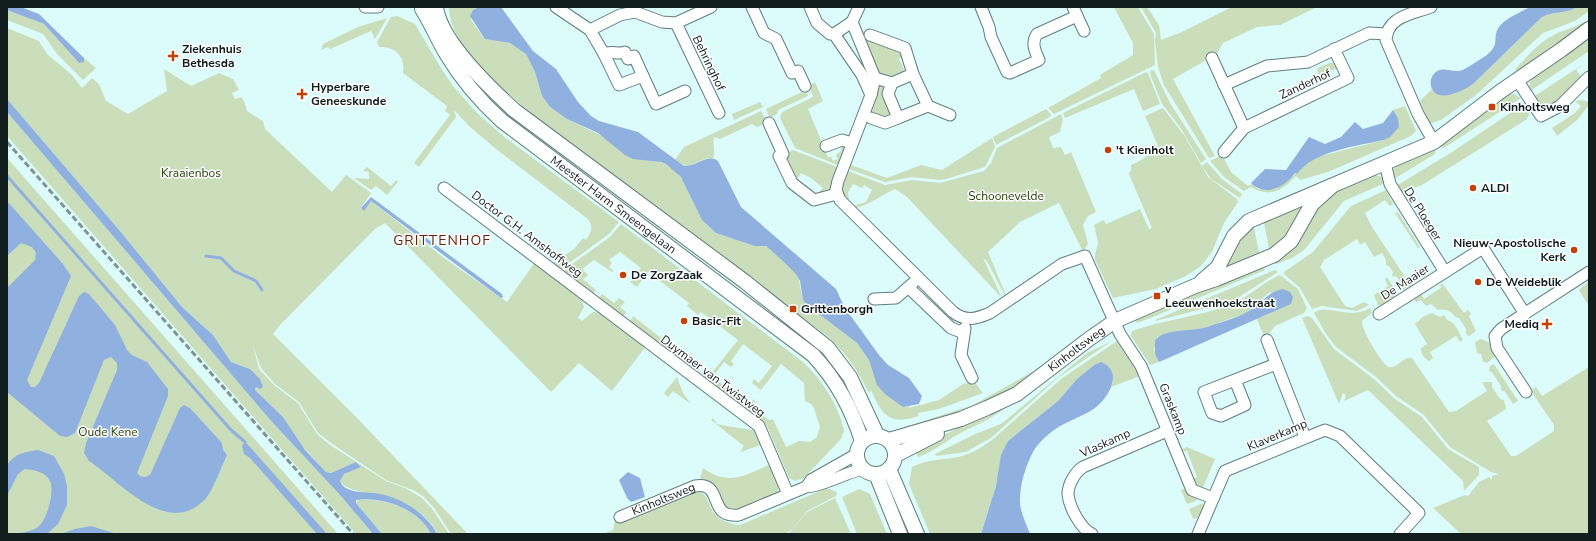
<svg xmlns="http://www.w3.org/2000/svg" width="1596" height="541" viewBox="0 0 1596 541" font-family="'Nunito Sans',sans-serif">
	<rect width="100%" height="100%" fill="#dcfcfb"/>
	<path fill="#cadebc" d="M449,7h30l-6,3 -2,10 14,19 25,4 16,11 9,18 7,24 8,11 17,12 87,42c26,2 36,32 46,52 3,4 5,10 8,13 12,12 41,14 57,20 8,3 25,20 30,26 7,10 4,22 11,32l51,39 12,17 5,15 29,32 7,-1 -1,2 30,-8 24,-16 11,-3 9,12 -44,16 -21,4 1,3c-30,10 -37,-1 -48,-26l-2,3c-11,-22 -23,-40 -41,-56l-297,-224c-28,-24 -82,-66 -82,-106z
		M1114,7h24l16,27 1,31 -101,49 -6,-6 53,-30 -1,-3 33,-20v-12z
		M1141,7h6l12,18 2,15 21,-8 50,-25h85l-37,18 -23,2 -34,16 -6,11 -44,25 42,77 -6,2 -45,-73 -6,-18 -3,-26 1,-8z
		M1577,7h12v4l-14,10 -32,12 -67,62 -35,25 -12,4 -9,-23 12,-12c13,12 28,3 41,-5l69,-67c11,-6 24,-3 35,-10z
		M7,10l37,14 35,39 5,-2v-3l12,10 -13,12 -26,-26 -14,-20 -36,-14z
		M397,16l18,8 26,44 12,18 23,26 26,23 117,87 -10,12 -48,35 -8,-6 21,-14 9,-11 3,2c5,-8 8,-12 2,-21l-92,-70 -27,-23 -15,-16 2,7 -37,50 -5,-4 36,-48 -5,-4 2,-5 -44,-33c3,-16 -8,-27 -24,-26l-2,-5 14,-25z
		M387,18l-12,21 -4,-8 -41,18 -2,-2 -7,3 2,-6 35,-17z
		M1589,19v6l-71,48 -3,-4c11,-11 22,-25 37,-33 12,-7 26,-9 37,-17z
		M7,28l32,13 8,13 25,21 10,13 10,-10 7,6 7,17 22,13 39,-23 -3,-22 27,17 28,-13 14,6 6,11 -7,3 3,6 6,-2 3,4 3,10 16,10 2,8 67,63 14,-17 25,18 -13,19 3,-4 3,2 7,-9 73,57 63,44 28,-40 46,34 3,11 -6,11 4,3 11,-9 7,-1 46,35 -34,45 -33,-28 -28,29 -166,-169 -10,6 -95,96 -7,9 85,85 110,115h-17l-16,-25 -12,-13 -10,-6 -27,-10 -55,-37 -13,-10 -19,-31 -24,-18 -14,-16 -8,-22 6,23 15,16 24,18 19,31 13,11 56,36 19,7 17,10 11,12 16,24h-12c-19,-44 -90,-36 -97,-53 3,-10 13,-10 20,-15l-4,-4 -25,11 -5,-1 -25,-27 -18,-28 -28,-27 1,-3 4,2 -10,-20 -19,-7 -18,-27 -31,-28 -62,-76 -113,-132z
		M859,29l3,1 6,10 34,14 1,2 -4,3 6,13 -13,6 -12,-3z
		M1589,38v13l-59,40 -1,-4 4,-11z
		M1329,63h6l2,5 -18,9 -2,-6 1,-3z
		M1582,65l-6,5 6,7 -22,24 -15,7 -8,-4 -4,-7z
		M1154,70l16,33 36,56 -5,4 -21,-36 -18,-23 -12,-30 1,-4z
		M1146,72l2,1 12,31 -17,7 -9,-22 -69,29 -2,-5z
		M815,82l8,19 -15,8 20,48h3l2,4 5,-2 -2,-4 5,-4v-6h5l-6,21 -45,-18 -15,-30 2,-6 31,-15 -4,-11z
		M879,85h6l6,28 -1,3 -4,3 -17,-5z
		M806,90l2,6 -30,14 -1,4 -7,4 -4,-9z
		M1514,94l7,4 -74,48 -4,2 -5,-2 68,-51z
		M1582,100l7,2v3l-12,15 -20,16 -5,-8 23,-15 6,-7 -6,-5z
		M760,102l3,5 -29,13 -2,-6z
		M1525,103l5,9 -3,7 -105,66 -8,3 -2,-3 -10,7 31,49 -2,1 -35,-56 56,-34z
		M1405,106l11,25 -5,5 -83,36 -28,8 -4,-4c-14,15 -27,22 -45,11l-7,4 -20,-14 -14,-16 12,-6 9,17 17,14 4,-2 6,5 34,-12 12,-12 13,-8 67,-17 14,-22 -5,-8z
		M1163,108l21,27 24,42 29,22 1,3 -14,21 -12,29 -11,14 -15,10 -30,13 -43,9 -18,-38v-5l3,-12 -4,-18 10,-5 2,4 34,-15 9,20 3,-1 -23,-54 2,-4v-5c13,-5 17,-11 27,-19l-13,-30z
		M1046,109l5,5 -1,3 -54,28 -3,-8z
		M761,111l6,12 -10,4 -5,-3 -32,15 -6,-2c-2,8 2,14 -1,22l-6,-1 -20,9 -12,-7 9,-13z
		M7,112l265,310 68,73 33,39h-17l-349,-398z
		M1061,114l2,5 -3,13 -11,5 4,11 8,-1 4,8 6,-3 25,60 -8,4 -5,9 5,19 -5,8 -24,-49 -39,19 -32,30 18,43 -1,1 -18,-35 -4,-3 19,40 -95,-101 -12,-8c-11,5 -29,17 -39,19v-3l10,-3 6,-12 -8,-5 -2,3 -9,-4 -5,8 1,8 -5,-5 -1,-8 5,-16 37,14 27,-5 28,3 7,-2 37,-10 7,-8 6,-15z
		M992,138l3,9 -10,20 -39,12 -7,1 -27,-3 -27,5 -36,-13 2,-4 36,13 34,-13 21,5z
		M1436,148l-1,6 -41,25 -1,-9 3,-4z
		M793,150l47,18 -8,22 -14,3 5,-5 -12,-10 -10,-5 -4,7 -2,-1 -10,-19 2,-7z
		M7,158l331,376h-331z
		M1207,162l15,17 20,15 -2,4 -29,-19 -9,-13z
		M367,167l24,19 5,-6 2,2 -11,13 -11,-9 -5,4 -17,-12 15,1v-7l-6,-1z
		M1375,175l7,2 3,6 -41,18 -40,49 -12,8 -16,6 -5,-5 56,-64z
		M1386,190l7,14 -3,2 -5,-6 -20,13 7,14 39,59 -8,4v-4l-6,-9 -5,-1 1,-4 -4,-6 -3,-1v-5l-4,-7 -8,4 -9,-15 -5,3 -3,-6 -33,21 -4,7 25,39 7,2 12,-6 5,3 -12,6 -35,-5 -10,3 -12,-21 -16,-14v-2l29,-20 38,-46z
		M1311,197l-14,30 -27,27 -7,-37z
		M1398,212l22,35 -2,1 -23,-35z
		M1253,222l7,36 -40,12 11,-20z
		M621,224l182,138c19,18 35,42 41,68l-3,9 -37,39 -9,3 -6,-3 -22,-52 -7,-8 2,-3 7,5 4,-1 13,28 13,-6 11,1 7,-5 3,-10 -6,-19 -3,-4 -6,-3 -1,-18 -23,-19 -20,26 -9,-7 2,-4 5,4 13,-17 -29,-22 -12,17 3,3 -3,3 -7,-5 -11,15 22,17 -3,4 -29,-22 3,-4 4,3 28,-35 -37,-28 -3,3 -11,-9 2,-3 -41,-31 -11,15 -7,-5 4,-5 4,2 2,-3 -3,-3 4,-5 -21,-16 -11,8 3,3 -3,4 5,4 -2,1 -18,-12 -12,9 6,6 -5,4 13,11 -2,3 -29,-21v-3l45,-32z
		M1262,263l3,7 -112,47 -16,6 -4,-4z
		M1275,270l3,2 -45,29 -77,20 -1,-1z
		M1280,275l18,14 9,19 -3,5 -29,13 -10,13 -8,-20 34,-15 -21,-12 -24,21 -48,17 -28,3 -13,4 -3,13 5,12 -9,3 -19,-29 1,-5c31,-11 64,-14 95,-25 20,-7 34,-23 53,-31z
		M1387,277l12,19 -15,9h-6l-4,-10 14,-9 -3,-7z
		M1589,281v25l-10,-16z
		M1442,283l22,30 4,-3 3,4 -2,2 7,15 -7,5 -3,-2v-5l-7,-11 -4,-1c-3,-6 -10,-9 -17,-7l-7,-6 -5,2 -5,-6 -5,2 -3,-5 7,-5 4,7 18,-12 -2,-2z
		M602,294l12,9 5,-5 6,4 -5,5 6,5 -3,4 -24,-18z
		M1370,308l2,5 -10,8c-2,6 20,44 27,46 8,2 14,-11 23,-9l37,54 7,-1 31,-20 -5,-9h10v5l8,12 4,1 2,9 -19,12 24,35h5l38,-25v-6l-23,-34 5,-4 6,9 47,-29v167h-128l-28,-26 32,-13 3,1 11,-14 10,-5 3,3v-4l7,-2 -8,-2 -41,-25 -26,-32 -28,-19 -20,-19 -40,-30 -10,-13 -12,-21c11,-11 36,8 56,-5z
		M1432,313l8,4 4,-2 3,5c9,2 12,13 16,20l-3,2 -4,-6 -26,16 3,6 -4,3c-5,-3 -8,-7 -8,-13l6,-4 -12,-20 5,-4 2,-3z
		M633,316l65,51 -2,3 -66,-49z
		M1308,316l4,2 22,31 40,30 21,20 27,18 26,32 31,18v8l-15,16 -1,-10 -95,-91 -24,11 2,-6 -3,-2 -4,11 -37,-86z
		M1481,339l8,3 9,12 -11,9 -4,-1 -2,-8 -4,-1 -2,-11z
		M1112,341l-53,36 -68,61 -25,14 -30,4 -1,-2 40,-20 26,-10 86,-71z
		M1117,341l12,15 11,20 -29,11 2,-5 -19,-17 -17,14 -19,22 -50,40 -12,45 -15,48h-51l-21,-50 3,-17c16,-8 30,-7 46,-10 13,-3 24,-10 34,-17l69,-61z
		M1494,364l24,37 -5,3 -8,-12 -4,-2v-4l-9,-14 -3,-1 1,-5z
		M1034,371v2l-29,22 -98,37 -2,-5 68,-22z
		M677,377l6,16 8,11 -18,-13 -5,6 -4,-4z
		M740,398l9,7 5,-6 4,11 -3,4 -18,-12z
		M1011,403c-17,16 -36,22 -56,33 -12,8 -23,16 -37,21l-4,-8z
		M713,418l4,6 10,2 25,4 3,-3 10,24 -1,1 -3,-7 -21,7 4,-6 -33,-26z
		M1187,447l28,12 -13,31h-2l-9,-10 6,-3 -10,-26h-9z
		M768,458c6,12 16,24 8,36l-40,17 -10,-3 -13,-22 -13,-8 3,-10c25,18 41,8 66,-3l-2,-6z
		M827,488l10,4 -1,4 -29,15 -15,18 -7,5h-182l10,-4 2,-9 78,-31 2,3 6,-1c6,4 7,10 10,16 6,12 18,16 29,17z
		M1186,488l12,10 -2,3 -9,3 -6,-14z
		M859,489l11,5 17,40h-30l-15,-37z
		M835,498l16,36h-63l19,-22z
		M358,500c25,-3 61,9 73,34h-49l-26,-31z
		M1203,503v11l-5,1v3l-5,1 -4,-10z"/>
	<path fill="#90b1df" d="M7,7h14l18,7 45,44v4l-5,1 -35,-39 -37,-14z
		M479,7h22l32,44 23,18 22,33 13,14 8,5 39,11 46,34c13,1 22,-13 34,-5l23,46 95,82 9,19 34,47 9,10 21,13 13,18 -3,8 -16,3 -18,-13 -8,-9 -8,-25 -12,-17 -51,-39 -3,-4 -3,-19 -4,-7 -12,-12 -18,-16h-11l-39,-13 -14,-13 -21,-43 -15,-13 -5,-2 -28,-3 -8,-4 -27,-22 -31,-14 -17,-12 -8,-11 -7,-24 -9,-18 -16,-11 -25,-4 -15,-23 3,-6z
		M1530,7h47c-11,7 -24,4 -35,10l-69,67c-10,7 -37,21 -42,2 -1,-4 0,-8 2,-11 8,-10 16,-3 26,-4 5,-1 9,-4 14,-7 7,-5 19,-10 22,-20 1,-6 0,-12 4,-17 7,-9 22,-15 31,-20z
		M7,99l113,132 62,76 31,28 18,27 19,7 10,10 3,8 -3,2 -4,-2 -1,3 28,27 22,33 21,22 5,1 25,-11 5,5 -17,7 -4,7c5,14 28,10 40,13 22,4 47,20 57,40h-6c-12,-25 -49,-38 -75,-34v3l26,31h-9l-33,-39 -68,-73 -265,-310z
		M1393,110l5,8 1,9 -9,10 -6,3c-27,6 -71,11 -87,34l-2,-1c-11,15 -30,24 -44,10l14,-14 21,1 23,-33 16,7 16,-7 14,-15 8,7 20,-6z
		M371,197l131,97 1,3 -2,1 -130,-97 -7,10 -3,-3z
		M7,201l56,63 8,12 -44,104 4,7h4l4,-4 40,-87 5,-4 5,2 26,31 12,25 5,5 15,7 21,27v7l-31,77c4,5 7,5 13,2l30,-67 4,-3 6,3 32,35 1,7 4,5c-6,13 -12,30 -20,42 -38,44 -86,-15 -118,-36l-5,-8 2,-10 31,-73v-7l-6,-6 -7,3 -29,73 -8,4 -7,-1 -53,-44v-104l28,-28 1,-7 -4,-6 -11,-4 -14,13z
		M1283,289l7,3 3,5 -2,7 -125,55 -7,3 -4,-8v-13c7,-13 38,-9 52,-14 13,-5 28,-8 40,-15 15,-7 19,-20 36,-23z
		M1101,362c23,9 8,36 -6,46 -13,9 -28,13 -41,22 -8,6 -16,13 -21,22 -7,13 -13,32 -13,47 -1,11 6,24 10,35h-49l15,-48 5,-31 7,-14 50,-40 19,-22 17,-14z
		M245,442l6,6 76,86h-10l-67,-76 -6,-4 -2,-8z
		M38,450l16,6 10,18 3,12v19l-9,19 -11,10h-39c10,-1 21,-1 30,-7 9,-7 17,-36 12,-46 -4,-9 -16,-11 -25,-12l-7,5 -11,22v-31c8,-12 18,-13 31,-15z
		M628,472l12,6 5,19 -14,5 -4,-4 -8,-18z
		M91,526l26,8h-56l14,-5z"/>
	<g fill="none" stroke-linecap="round" stroke-linejoin="round">
		<path stroke="#90b1df" stroke-width="3" d="M7,176l224,254 14,12
			M206,256l15,2 13,13 22,10 6,9"/>
		<defs>
			<g id="minor">
				<path d="M365,7h13"/>
				<path d="M556,7l34,23 14,24 15,31 24,-9 13,28 29,-13"/>
				<path d="M752,7l12,26 12,6 16,34 6,-2 7,15"/>
				<path d="M810,7l7,16 13,11h4l28,41 9,20"/>
				<path d="M859,7l-7,15 23,56 -4,17 -33,86 -2,9 4,10 113,112c13,10 23,7 37,1l72,-49 23,-8 35,78 21,32 51,124 21,8"/>
				<path d="M981,7l8,20 2,10 16,35 3,1 29,-13c-4,-9 -8,-17 -2,-26l40,-18 -4,-9"/>
				<path d="M1431,7c-18,7 -44,9 -45,33l32,74 16,28"/>
				<path d="M1077,16l7,15"/>
				<path d="M676,23l43,90"/>
				<path d="M590,30l30,-15 15,-3 27,10 14,1 35,-16"/>
				<path d="M834,34l18,-12"/>
				<path d="M870,35l35,13 8,26 -21,9"/>
				<path d="M604,54c8,-4 14,1 21,-2l3,7 6,-3 9,20"/>
				<path d="M1212,58l32,70 104,-50 -14,-29"/>
				<path d="M1517,80l24,36 19,-10 29,-29"/>
				<path d="M1224,85l43,-19 41,-4 61,-29 18,1"/>
				<path d="M928,106l22,9"/>
				<path d="M871,118l14,5 13,-5 -10,-24 4,-11 -17,-5"/>
				<path d="M898,118l30,-12 -15,-32"/>
				<path d="M769,123l14,31 -4,2 13,27 22,17 23,-6"/>
				<path d="M826,146l16,-6 10,3"/>
				<path d="M1224,152l20,-24"/>
				<path d="M1385,163l5,21 55,88 38,-24 42,66"/>
				<path d="M444,188l315,238 29,68"/>
				<path d="M909,288l42,40 13,5"/>
				<path d="M874,299l22,-1 17,-15"/>
				<path d="M1379,314l66,-42"/>
				<path d="M965,328l-4,27 11,23"/>
				<path d="M1267,340l38,97"/>
				<path d="M1235,380l10,25 -24,11 -9,-3 -8,-21 72,-28"/>
				<path d="M1526,392l-29,-44 -2,-12 6,-7 88,-57"/>
				<path d="M807,486l4,-6 46,-26"/>
				<path id="s1" d="M620,517l75,-31c30,-5 11,33 44,29l67,-28c18,-1 38,-14 57,-18"/>
				<path d="M1092,534c-11,-5 -23,-27 -24,-40 0,-9 7,-22 15,-27l84,-36"/>
				<path d="M1198,534l27,-63 100,-41 15,6 79,77 -19,21"/>
			</g>
			<g id="tertiary">
				<path d="M436,7c4,33 54,81 78,103l230,171 84,67 22,29 27,58"/>
				<path id="s2" d="M422,9c9,14 16,31 25,46 15,25 33,46 55,66l311,234c24,26 38,53 49,86"/>
				<path d="M1202,281l16,-14 16,-31 15,-15 185,-79 67,-51 60,-41 28,-21"/>
				<circle cx="876" cy="455" r="19"/>
				<path id="s3" d="M889,440l72,-21 26,-11 30,-14 72,-55 26,-18 80,-35 21,-7 58,-24 17,-14 21,-37 20,-18"/>
				<path d="M896,455l41,-21"/>
				<path d="M889,469l28,65"/>
				<path d="M876,474l24,60"/>
			</g>
		</defs>
		<use href="#minor" stroke="#617d7d" stroke-width="13"/>
		<use href="#tertiary" stroke="#617d7d" stroke-width="16"/>
		<use href="#minor" stroke="#fff" stroke-width="11"/>
		<use href="#tertiary" stroke="#fff" stroke-width="14"/>
		<path stroke="#7f9595" stroke-width="3" stroke-dasharray="6 3" stroke-linecap="butt" d="M7,142l346,392"/>
	</g>
	<g fill="#c63f04" stroke="#fff" stroke-width="1.5">
		<path d="M171 50h4v4h4v4h-4v4h-4v-4h-4v-4h4z"/>
		<path d="M300 88h4v4h4v4h-4v4h-4v-4h-4v-4h4z"/>
		<rect x="1488" y="103" width="8" height="8" rx="2"/>
		<circle cx="1108" cy="150" r="4"/>
		<circle cx="1473" cy="188" r="4"/>
		<circle cx="1574" cy="250" r="4"/>
		<circle cx="623" cy="275" r="4"/>
		<circle cx="1478" cy="282" r="4"/>
		<rect x="1153" y="292" width="8" height="8" rx="2"/>
		<rect x="789" y="305" width="8" height="8" rx="2"/>
		<circle cx="684" cy="321" r="4"/>
		<path d="M1545 318h4v4h4v4h-4v4h-4v-4h-4v-4h4z"/>
	</g>
	<g text-anchor="middle" dominant-baseline="central" stroke-width="3" stroke-linejoin="round" paint-order="stroke">
		<g font-size="12" font-weight="bold" fill="#121d1d" stroke="#fff" text-anchor="start">
			<text x="182" y="49">Ziekenhuis<tspan x="182" dy="14">Bethesda</tspan></text>
			<text x="311" y="87">Hyperbare<tspan x="311" dy="14">Geneeskunde</tspan></text>
			<text x="1500" y="107">Kinholtsweg</text>
			<text x="1116" y="150">'t Kienholt</text>
			<text x="1481" y="188">ALDI</text>
			<text x="1566" y="243" text-anchor="end">Nieuw-Apostolische<tspan x="1566" dy="14">Kerk</tspan></text>
			<text x="631" y="275">De ZorgZaak</text>
			<text x="1486" y="282">De Weideblik</text>
			<text x="1165" y="289">v<tspan x="1165" dy="14">Leeuwenhoekstraat</tspan></text>
			<text x="801" y="309">Grittenborgh</text>
			<text x="692" y="321">Basic-Fit</text>
			<text x="1539" y="324" text-anchor="end">Mediq</text>
		</g>
		<g font-size="12" fill="#121d1d" stroke="#fff">
			<text transform="translate(709 63) rotate(64)">Behringhof</text>
			<text transform="translate(1305 84) rotate(-25)">Zanderhof</text>
			<text stroke="none"><textPath href="#s2" startOffset="278">Meester Harm Smeengelaan</textPath></text>
			<text transform="translate(1423 214) rotate(58)">De Ploeger</text>
			<text transform="translate(527 234) rotate(37)">Doctor G.H. Amshoffweg</text>
			<text transform="translate(1405 282) rotate(-33)">De Maaier</text>
			<text stroke="none"><textPath href="#s3" startOffset="211">Kinholtsweg</textPath></text>
			<text transform="translate(713 376) rotate(37)">Duymaer van Twistweg</text>
			<text transform="translate(1173 409) rotate(68)">Graskamp</text>
			<text transform="translate(1277 435) rotate(-23)">Klaverkamp</text>
			<text transform="translate(1105 443) rotate(-24)">Vlaskamp</text>
			<text stroke="none"><textPath href="#s1" startOffset="47">Kinholtsweg</textPath></text>
		</g>
		<g font-size="12" fill="#263f08" stroke="#fff">
			<text x="191" y="173">Kraaienbos</text>
			<text x="1006" y="196">Schoonevelde</text>
			<text x="108" y="432">Oude Kene</text>
		</g>
		<g font-size="14" letter-spacing="1" fill="#64220c" stroke="#fff">
			<text x="442" y="240">GRITTENHOF</text>
		</g>
	</g>
	<rect width="1596" height="541" fill="none" stroke="#121d1d" stroke-width="16"/>
</svg>
